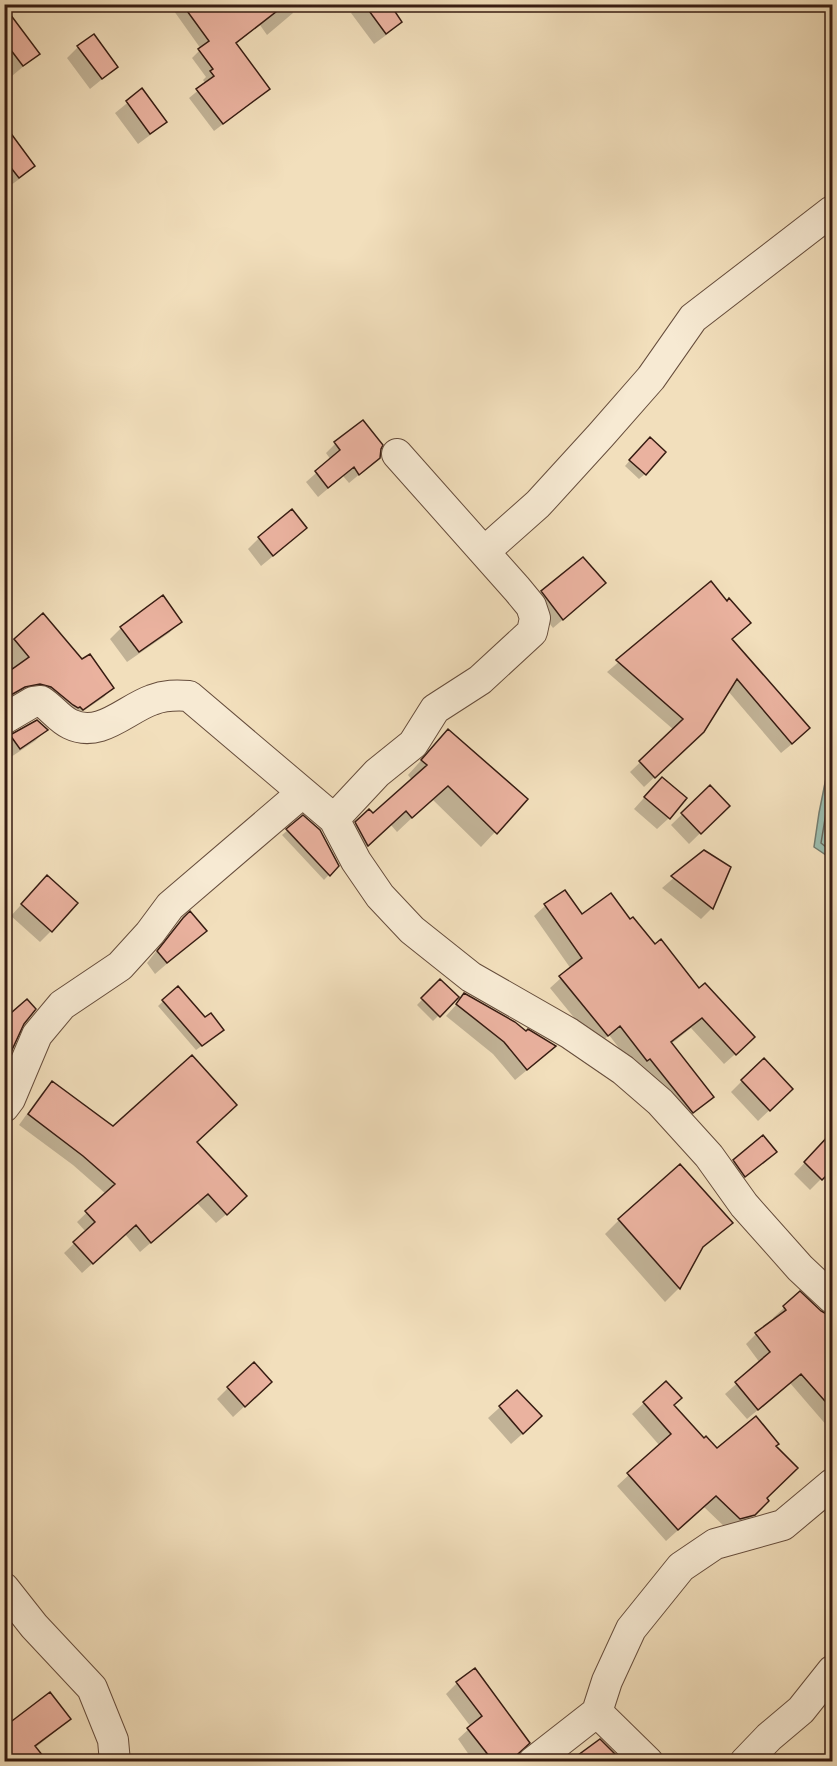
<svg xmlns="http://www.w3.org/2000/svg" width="837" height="1766" viewBox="0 0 837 1766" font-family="'IM FELL English',serif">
	<rect width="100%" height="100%" fill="#f2dfbc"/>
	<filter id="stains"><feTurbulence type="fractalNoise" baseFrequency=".00333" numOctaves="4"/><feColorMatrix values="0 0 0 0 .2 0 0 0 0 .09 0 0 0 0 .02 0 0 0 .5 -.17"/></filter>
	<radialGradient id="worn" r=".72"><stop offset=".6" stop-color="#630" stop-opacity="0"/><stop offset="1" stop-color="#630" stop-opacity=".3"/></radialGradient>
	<path fill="#9bbdae" stroke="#737d70" stroke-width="1.5" d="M832,748v111l-18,-12 5,-34z"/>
	<path fill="#0003" d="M169,4h118l6,9 -26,22 -7,-10 -25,19 33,45 -8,7 -46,35 -25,-33 17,-14 -3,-4 3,-3 -14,-19 9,-9z
		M360,4h28l12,17 -11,12 -15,11 -23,-31z
		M4,31l34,23 -26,22 -8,-9z
		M78,47l39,20 -27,22 -23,-31z
		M142,91l23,31 -12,11 -15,11 -23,-31z
		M4,140l29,26 -11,11 -15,11 -3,-3z
		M335,444l44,14 -30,25 -6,-7 -25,21 -12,-15 25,-22 -5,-7z
		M644,444l1,30 -6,5 -14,-13z
		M305,528l-11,11 -33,27 -13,-17 11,-11z
		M710,584l20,55 68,100 -17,14 -53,-62 -36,51 -48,45 -14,-15 44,-42 -67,-58z
		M542,592h53l-42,36 -21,-27z
		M162,597l18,25 -11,11 -42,29 -17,-23 11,-11z
		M43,615l39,46 30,27 -8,9 -31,21 -43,-26 -16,3 -10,6v-55z
		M46,730l-11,11 -27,18 -4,-5v-10l7,-7z
		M434,746l92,53 -45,48 -49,-48 -35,33 -6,-7 -39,34 -11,-21 15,-15 17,-8 39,-35 -4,-5z
		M710,787l18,19 -39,38 -18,-19z
		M651,790l18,28 -12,11 -23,-20z
		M288,830l49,36 -13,14 -42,-45z
		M704,852l8,56 -11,11 -39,-31z
		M36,888l15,43 -11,11 -29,-26z
		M545,906l37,10 48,5 112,127 -18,16 -33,-36 -20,16 41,53 -30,26 -46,-53 -27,-35 -12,11 -47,-58 21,-19 -37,-53z
		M184,919l21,12 -50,43 -8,-11 25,-32z
		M440,981l17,16 -24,24 -16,-16z
		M177,988l40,47 -21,15 -38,-44z
		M465,995l78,62 -28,23 -22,-26 -47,-38z
		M763,1060l17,40 -22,21 -27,-29z
		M52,1083l61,45 82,14 41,64 -20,17 -19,-20 -57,49 -15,-18 -43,39 -18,-20 22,-21 -9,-10 29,-28 -33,-29 -54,-40 23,-32z
		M832,1134v34l-22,22 -16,-16z
		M775,1152l-41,35 -11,-15 11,-11z
		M619,1220l112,3 -32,28 -20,37 -14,14 -60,-68z
		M800,1293l20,19 8,4h4v108l-4,3 -38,-44 -43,36 -22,-25 35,-31 -14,-19 10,-10 19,-14 -2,-2z
		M228,1388l31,5 -26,24 -16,-18z
		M517,1392l12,36 -18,16 -23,-26z
		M644,1403l28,3 32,34 12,10 51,51 -25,25 -14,4 -24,-23 -38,34 -49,-55 43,-40 -28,-32z
		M457,1683l59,71 -1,8h-41l-16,-23 13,-12 -25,-33z
		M69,1719l-13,12 -21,17 10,14h-41v-33z
		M600,1741l20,21h-48z"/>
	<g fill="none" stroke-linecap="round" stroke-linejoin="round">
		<path stroke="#696c60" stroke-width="1.5" d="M832,777l-11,66 11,9"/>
	</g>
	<path fill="#eab29f" stroke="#371c12" stroke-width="1.5" d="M182,4h104l-50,39 34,46 -47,35 -27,-35 18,-13 -4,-5 3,-2 -15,-20 11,-8z
		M364,4h26l12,18 -16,12z
		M4,6l36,48 -17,12 -19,-25z
		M94,34l24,33 -16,12 -25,-33z
		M142,88l25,34 -17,12 -24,-33z
		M4,124l31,42 -16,12 -15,-19z
		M363,420l20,25 -2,4 -1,9 -21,17 -5,-8 -26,21 -13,-17 25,-21 -6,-8z
		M650,437l16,15 -20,23 -17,-15z
		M292,509l15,19 -34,28 -15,-19z
		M583,557l23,26 -43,37 -22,-29z
		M711,581l16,20 2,-3 22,25 -19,16 78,89 -18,16 -55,-65 -33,53 -49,46 -16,-17 44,-42 -67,-59z
		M163,595l19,27 -43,30 -19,-25z
		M43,613l39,46 8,-5 24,34 -31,22 -3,-3 -2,1 -5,-3 -22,-18 -11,-3 -15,3 -21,12v-24l25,-18 -15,-18z
		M37,720l11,10 -28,19 -10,-14z
		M448,729l80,70 -31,35 -49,-48 -36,32 -6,-7 -38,35 -13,-24 14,-13 4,4 54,-48 -6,-5z
		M662,777l25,21 -17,21 -26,-22z
		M710,785l20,21 -29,28 -20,-21z
		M303,815l17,15 19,36 -9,10 -44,-47z
		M704,850l27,17 -18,42 -42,-33z
		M47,875l31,28 -26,29 -31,-28z
		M565,890l17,24 29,-21 19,26 3,-2 22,27 6,-5 38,49 6,-5 50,54 -19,18 -34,-37 -31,24 43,55 -21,16 -43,-54 -3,2 -27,-35 -12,10 -49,-60 23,-18 -38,-54z
		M190,911l17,20 -40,32 -10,-12 26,-33z
		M440,979l19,18 -19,20 -19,-19z
		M178,986l27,31 6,-4 13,17 -22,16 -40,-46z
		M464,993l51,29 11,9 2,-2 28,17 -29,24 -23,-28 -48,-38z
		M27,999l9,10 -12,15 -13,28 -7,6v-39z
		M192,1055l45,50 -40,37 50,54 -20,19 -19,-21 -57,49 -15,-18 -43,39 -20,-22 22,-20 -10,-11 30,-27 -32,-28 -55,-42 24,-33 61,45z
		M764,1058l29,31 -23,22 -29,-31z
		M832,1132v38l-10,10 -18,-18z
		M763,1135l14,17 -32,25 -12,-17z
		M680,1164l53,59 -30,24 -23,42 -62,-70z
		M800,1291l21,20 7,4h4v94l-31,-35 -43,36 -23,-28 35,-30 -15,-19 31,-23 -3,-4z
		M254,1362l18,20 -27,25 -18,-20z
		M666,1381l16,17 -8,7 30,33 2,-2 11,12 39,-32 23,28 -3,2 22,22 -31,30 2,3 -14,14 -15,4 -24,-23 -38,34 -51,-57 44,-39 -28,-32z
		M517,1390l25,26 -19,18 -24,-28z
		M475,1668l55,75 -13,12 -1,6h-23l-26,-33 15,-12 -26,-34z
		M50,1692l21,27 -36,27 12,15h-43v-34z
		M600,1739l22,22h-52z"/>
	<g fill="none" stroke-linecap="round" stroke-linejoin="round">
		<defs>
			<path id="minor" d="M485,551l53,-47 63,-69 50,-57 42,-60 139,-107
				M4,719l29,-17 8,-1c10,6 18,18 29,23 30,15 56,-15 82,-24 13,-5 24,-5 37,-4l145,123 22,42 24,35 32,34 59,47 98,56 54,37 37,32 49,54 35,49 56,63 32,30
				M334,819l43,-46 36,-29 22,-35 45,-29 52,-48 3,-14 -4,-12 -14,-17 -120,-135
				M4,1107l6,-8 27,-64 25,-30 58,-39 30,-33 20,-27 132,-113
				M4,1588l30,38 58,62 21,52 2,22
				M597,1712l51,50
				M533,1762l64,-50 10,-31 24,-52 50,-62 34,-23 68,-19 49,-41
				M745,1762l24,-25 32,-27 31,-39"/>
		</defs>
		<use href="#minor" stroke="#664d3c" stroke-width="32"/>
		<use href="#minor" stroke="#f7ead3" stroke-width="30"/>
	</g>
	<rect width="837" height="1766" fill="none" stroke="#f2dfbc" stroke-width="24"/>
	<rect x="6" y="6" width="825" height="1754" fill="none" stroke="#371c12" stroke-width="3"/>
	<rect x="12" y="12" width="813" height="1742" fill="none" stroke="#371c12" stroke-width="1.5"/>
	<rect width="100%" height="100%" filter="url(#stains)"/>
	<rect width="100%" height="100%" fill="url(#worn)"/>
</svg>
